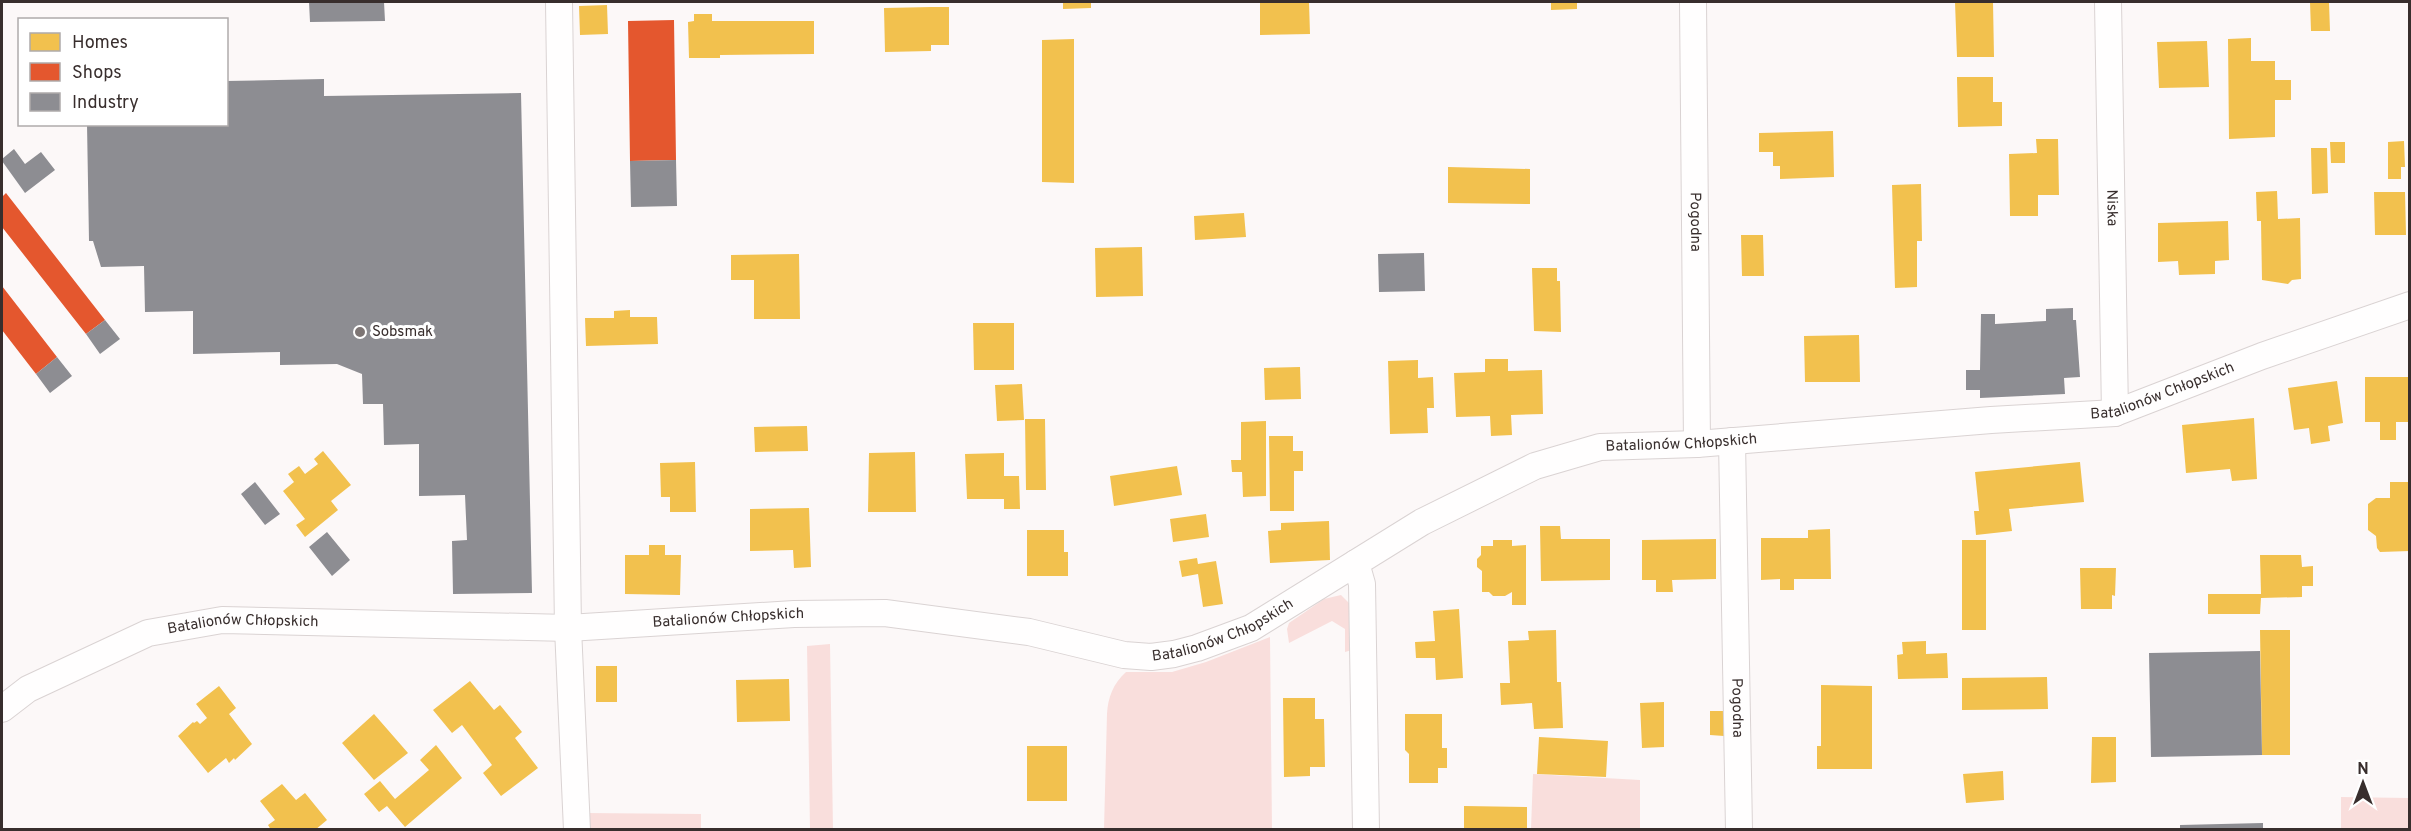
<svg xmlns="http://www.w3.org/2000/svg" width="2411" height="831" viewBox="0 0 2411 831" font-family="Overpass,sans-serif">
	<rect width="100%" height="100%" fill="#fcf8f8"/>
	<path fill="#f9dedc" d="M1341,595l9,9 2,46 -7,2v-23l-13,-8 -43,22 -2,-14 2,-6 35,-24z
		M1270,637l2,192h-168l3,-115c1,-17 6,-30 19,-42h46l34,-10z
		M830,644l3,185h-23l-3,-183z
		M1533,774l107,6v49h-109z
		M2341,797l68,1v31h-68z
		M585,813l116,1v15h-115z"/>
	<path fill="#f2c14e" d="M1063,2h28v6l-28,1z
		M1260,2h49l1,32 -50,1z
		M1551,2h26v7l-26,1z
		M1955,2h38l1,55h-37z
		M2310,2h19l1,29h-19z
		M607,5l1,29 -28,1 -1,-29z
		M931,7h18v38h-18v6l-46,1 -1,-44z
		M694,14h18v7h102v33l-94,1v3h-31l-1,-36 6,-1z
		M2251,38v23h24v19h16v20h-16v37l-46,2 -1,-100z
		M1074,39v144l-32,-1v-142z
		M2207,41l2,46 -50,1 -2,-46z
		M1957,77h36v25h9v24l-44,1z
		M1833,131l1,46 -54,2v-13h-7v-14h-14v-19z
		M2036,139h22l1,56h-21v21h-28l-1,-62 28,-1z
		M2404,141l1,26h-4v12h-13v-37z
		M2330,142h15v21h-14z
		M2311,148h16l1,45 -16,1z
		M1448,167l82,2v35l-82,-1z
		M1921,184l1,57h-5v46l-22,1 -3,-103z
		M2277,191l1,28 22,-1 1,61 -9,1 -4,4 -26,-4 -1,-59h-4l-1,-29z
		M2374,192h31l1,43h-31z
		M1244,213l2,24 -51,3 -1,-24z
		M2228,221l1,39 -14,1v13l-36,1 -1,-14 -20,1v-39z
		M1741,235h22l1,41h-22z
		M1142,247l1,49 -47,1 -1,-49z
		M799,254l1,65h-46v-39h-23v-25z
		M1532,268h25v13h3l1,51 -27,-1z
		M630,310v7h27l1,27 -72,2 -1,-28h29v-7z
		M973,323h41v47h-40z
		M1859,335l1,47h-55l-1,-46z
		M1485,359h23v12l34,-1 1,44 -32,1 1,20 -21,1 -1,-20 -34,1 -2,-44 31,-1z
		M1418,360v18l15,-1 1,31h-7l1,25 -38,1 -2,-73z
		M1300,367l1,32 -36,1 -1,-32z
		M2365,377h45v45h-14v18h-16v-18h-15z
		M2337,381l6,42 -15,3 2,15 -19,3 -2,-16 -15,2 -6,-42z
		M1022,384l2,36 -27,1 -2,-36z
		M2254,418l3,61 -25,2 -2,-12 -44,4 -4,-48z
		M1025,419h20l1,71h-20z
		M1266,421v75l-23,1 -1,-25h-10l-1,-12h10v-38z
		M807,426l1,25 -53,1 -1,-25z
		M1269,436h24v15h10v20h-9v40h-24z
		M323,451l28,34 -20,16 7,9 -33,27 -9,-12 9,-6 -22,-28 11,-9 -6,-8 11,-8 6,8 13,-10 -4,-5z
		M915,452l1,60h-48l1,-59z
		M1004,453v23h15l1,33h-16v-10h-37l-2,-45z
		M695,462l1,50h-26v-15h-9l-1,-34z
		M2080,462l4,40 -75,7 3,22 -36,4 -2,-24h5l-4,-39z
		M1177,466l5,29 -68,11 -4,-30z
		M2390,482h20v69l-30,1 -3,-4 -1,-12 -8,-6v-26l8,-6h14z
		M809,508l2,59 -17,1 -1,-18 -43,1v-42z
		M1206,514l3,23 -36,5 -3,-23z
		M1329,521l1,39 -60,3 -2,-32 13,-1v-7z
		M1540,526h20l1,13h49v41l-69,1z
		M1830,529l1,50h-37v11h-14v-11l-19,1v-42h47v-8z
		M1027,530h37v22h4v24h-41z
		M1716,539v40l-44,1 1,12h-17v-12h-14v-40z
		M1493,540h19v6l14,-1v60h-14v-13l-7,4h-12l-4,-4h-7v-21l-5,-4v-8l4,-4v-9h12z
		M1962,540h24v90h-24z
		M649,545h16v10h16l-1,40 -55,-1v-39h24z
		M2260,555h41l1,12 11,-1v20h-11v11l-41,1 -1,16h-52v-20h53z
		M1197,558l1,6 18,-3 7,43 -20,3 -5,-33 -16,3 -3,-16z
		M2080,568h36l-1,28 -3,-1v14h-31z
		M1459,609l4,69 -27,2 -1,-22h-19l-1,-16 20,-1 -2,-30z
		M1556,630l1,52h4l2,46 -29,1 -2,-26 -31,2 -1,-22h10l-2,-42 21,-1 -1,-9z
		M2260,630h30v125h-28z
		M1926,641v13l21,-1 1,25 -50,1 -1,-24 6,-1 -1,-12z
		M596,666h21v36h-21z
		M2047,677l1,32 -86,1v-32z
		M789,679l1,42 -53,1 -1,-42z
		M470,681l24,29 6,-5 22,27 -7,6 23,30 -37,28 -18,-23 9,-8 -30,-40 -10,8 -19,-23z
		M1821,685l51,1v83h-55v-23h4z
		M219,686l17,22 -7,6 23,30 -17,16 -1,-2 -5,5 -3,-5 -18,15 -30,-37 15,-14 1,1 3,-2 3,3 7,-6 -11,-14z
		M1283,698h32v21h9l1,48h-15v9l-26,1z
		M1664,702v45l-22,1 -2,-45z
		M1710,711h15l-1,25 -14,-1z
		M374,714l34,39 -34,27 -32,-37z
		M1405,714h37v34h5v20h-9v15h-29v-29l-4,-4z
		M1539,737l69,4 -2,36 -69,-3z
		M2092,737h24v45l-25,1z
		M436,745l26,33 -57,49 -18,-21 -8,6 -15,-18 16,-13 15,18 34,-29 -9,-10z
		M1027,746h40v55h-40z
		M2003,771l1,29 -38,3 -3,-29z
		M282,784l14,16 9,-7 22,27 -12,10h-44l-3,-5 7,-5 -15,-19z
		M1464,806l63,1v23h-63z"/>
	<path fill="#e4572e" d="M674,20l2,140 -46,1 -2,-140z
		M6,193l99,127 -19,14 -84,-107v-30z
		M2,286l55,71 -21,17 -34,-44z"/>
	<path fill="#8d8d92" d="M309,2h75l1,19 -75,1z
		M324,79v17l197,-3 11,500 -79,1 -1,-53 15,-1 -2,-45 -46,1v-52l-35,1 -1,-41h-20l-1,-30 -25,-10 -57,1v-13l-87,2v-43l-48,1 -1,-46 -43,1 -8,-26h-4l-2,-117h139v-43z
		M14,149l11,15 16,-12 14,18 -30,23 -23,-32v-2z
		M676,160l1,46 -46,1 -1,-46z
		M1424,253l1,38 -46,1 -1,-38z
		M2073,308v12h3l4,57 -16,1 1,16 -85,4v-8h-14v-20h14l1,-56h14v10l51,-3v-12z
		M105,320l15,19 -20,15 -14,-20z
		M57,357l15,19 -22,17 -14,-19z
		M255,482l25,32 -15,11 -24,-31z
		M327,532l23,28 -18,16 -23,-29z
		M2260,651l2,104 -111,2 -2,-104z
		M2263,823v7h-83v-5z"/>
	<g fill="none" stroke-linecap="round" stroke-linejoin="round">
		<defs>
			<g id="street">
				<path d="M559,2l9,626 9,202"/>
				<path id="s1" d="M1693,2l4,442"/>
				<path id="s2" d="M2108,2l7,411"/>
				<path id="s3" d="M1732,441l7,389"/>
				<path d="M1356,563l6,21 4,246"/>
				<path id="s4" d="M2,709l26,-20 120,-56 74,-13 346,8 226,-14 91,-1 144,19 95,23 27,2 23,-3 23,-6 54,-20 171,-106 113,-56 65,-19 97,-3 294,-24 124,-7 147,-57 148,-51"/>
			</g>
		</defs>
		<use href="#street" stroke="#dad3d3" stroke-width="28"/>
		<use href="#street" stroke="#fffefe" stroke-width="26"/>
	</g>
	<circle fill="#7d7574" stroke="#fff" stroke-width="2" cx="360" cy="332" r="6"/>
	<g text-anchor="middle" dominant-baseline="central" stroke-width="6" stroke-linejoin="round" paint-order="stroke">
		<g font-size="15" fill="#382e2d" stroke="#fff">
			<text stroke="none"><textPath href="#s2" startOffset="206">Niska</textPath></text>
			<text stroke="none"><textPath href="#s1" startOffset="220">Pogodna</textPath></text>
			<text stroke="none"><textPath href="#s4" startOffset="2241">Batalionów Chłopskich</textPath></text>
			<text stroke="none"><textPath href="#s4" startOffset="1755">Batalionów Chłopskich</textPath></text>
			<text stroke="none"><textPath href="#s4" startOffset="747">Batalionów Chłopskich</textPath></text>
			<text stroke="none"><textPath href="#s4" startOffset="261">Batalionów Chłopskich</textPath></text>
			<text stroke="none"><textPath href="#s4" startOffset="1251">Batalionów Chłopskich</textPath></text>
			<text stroke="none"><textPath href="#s3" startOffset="267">Pogodna</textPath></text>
		</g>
		<g font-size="15" fill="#382e2d" stroke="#fff" text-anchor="start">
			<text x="372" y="332">Sobsmak</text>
		</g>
	</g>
	<rect width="2411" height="831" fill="none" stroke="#382e2d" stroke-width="6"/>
	<rect x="18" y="18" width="210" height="108" fill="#ffffff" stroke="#afabab" stroke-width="1.5"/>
	<rect x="30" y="33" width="30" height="18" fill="#f2c14e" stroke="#afabab" stroke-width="1.5"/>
	<text x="72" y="48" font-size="18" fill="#382e2d">Homes</text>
	<rect x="30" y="63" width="30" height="18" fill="#e4572e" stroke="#afabab" stroke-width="1.5"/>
	<text x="72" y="78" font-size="18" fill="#382e2d">Shops</text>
	<rect x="30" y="93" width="30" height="18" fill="#8d8d92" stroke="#afabab" stroke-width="1.5"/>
	<text x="72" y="108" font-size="18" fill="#382e2d">Industry</text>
	<g transform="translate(2363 783)" stroke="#ffffff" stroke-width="4.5" paint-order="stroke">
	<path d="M0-4.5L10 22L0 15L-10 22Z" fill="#382e2d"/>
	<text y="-9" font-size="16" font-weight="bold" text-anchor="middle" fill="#382e2d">N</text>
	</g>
</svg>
